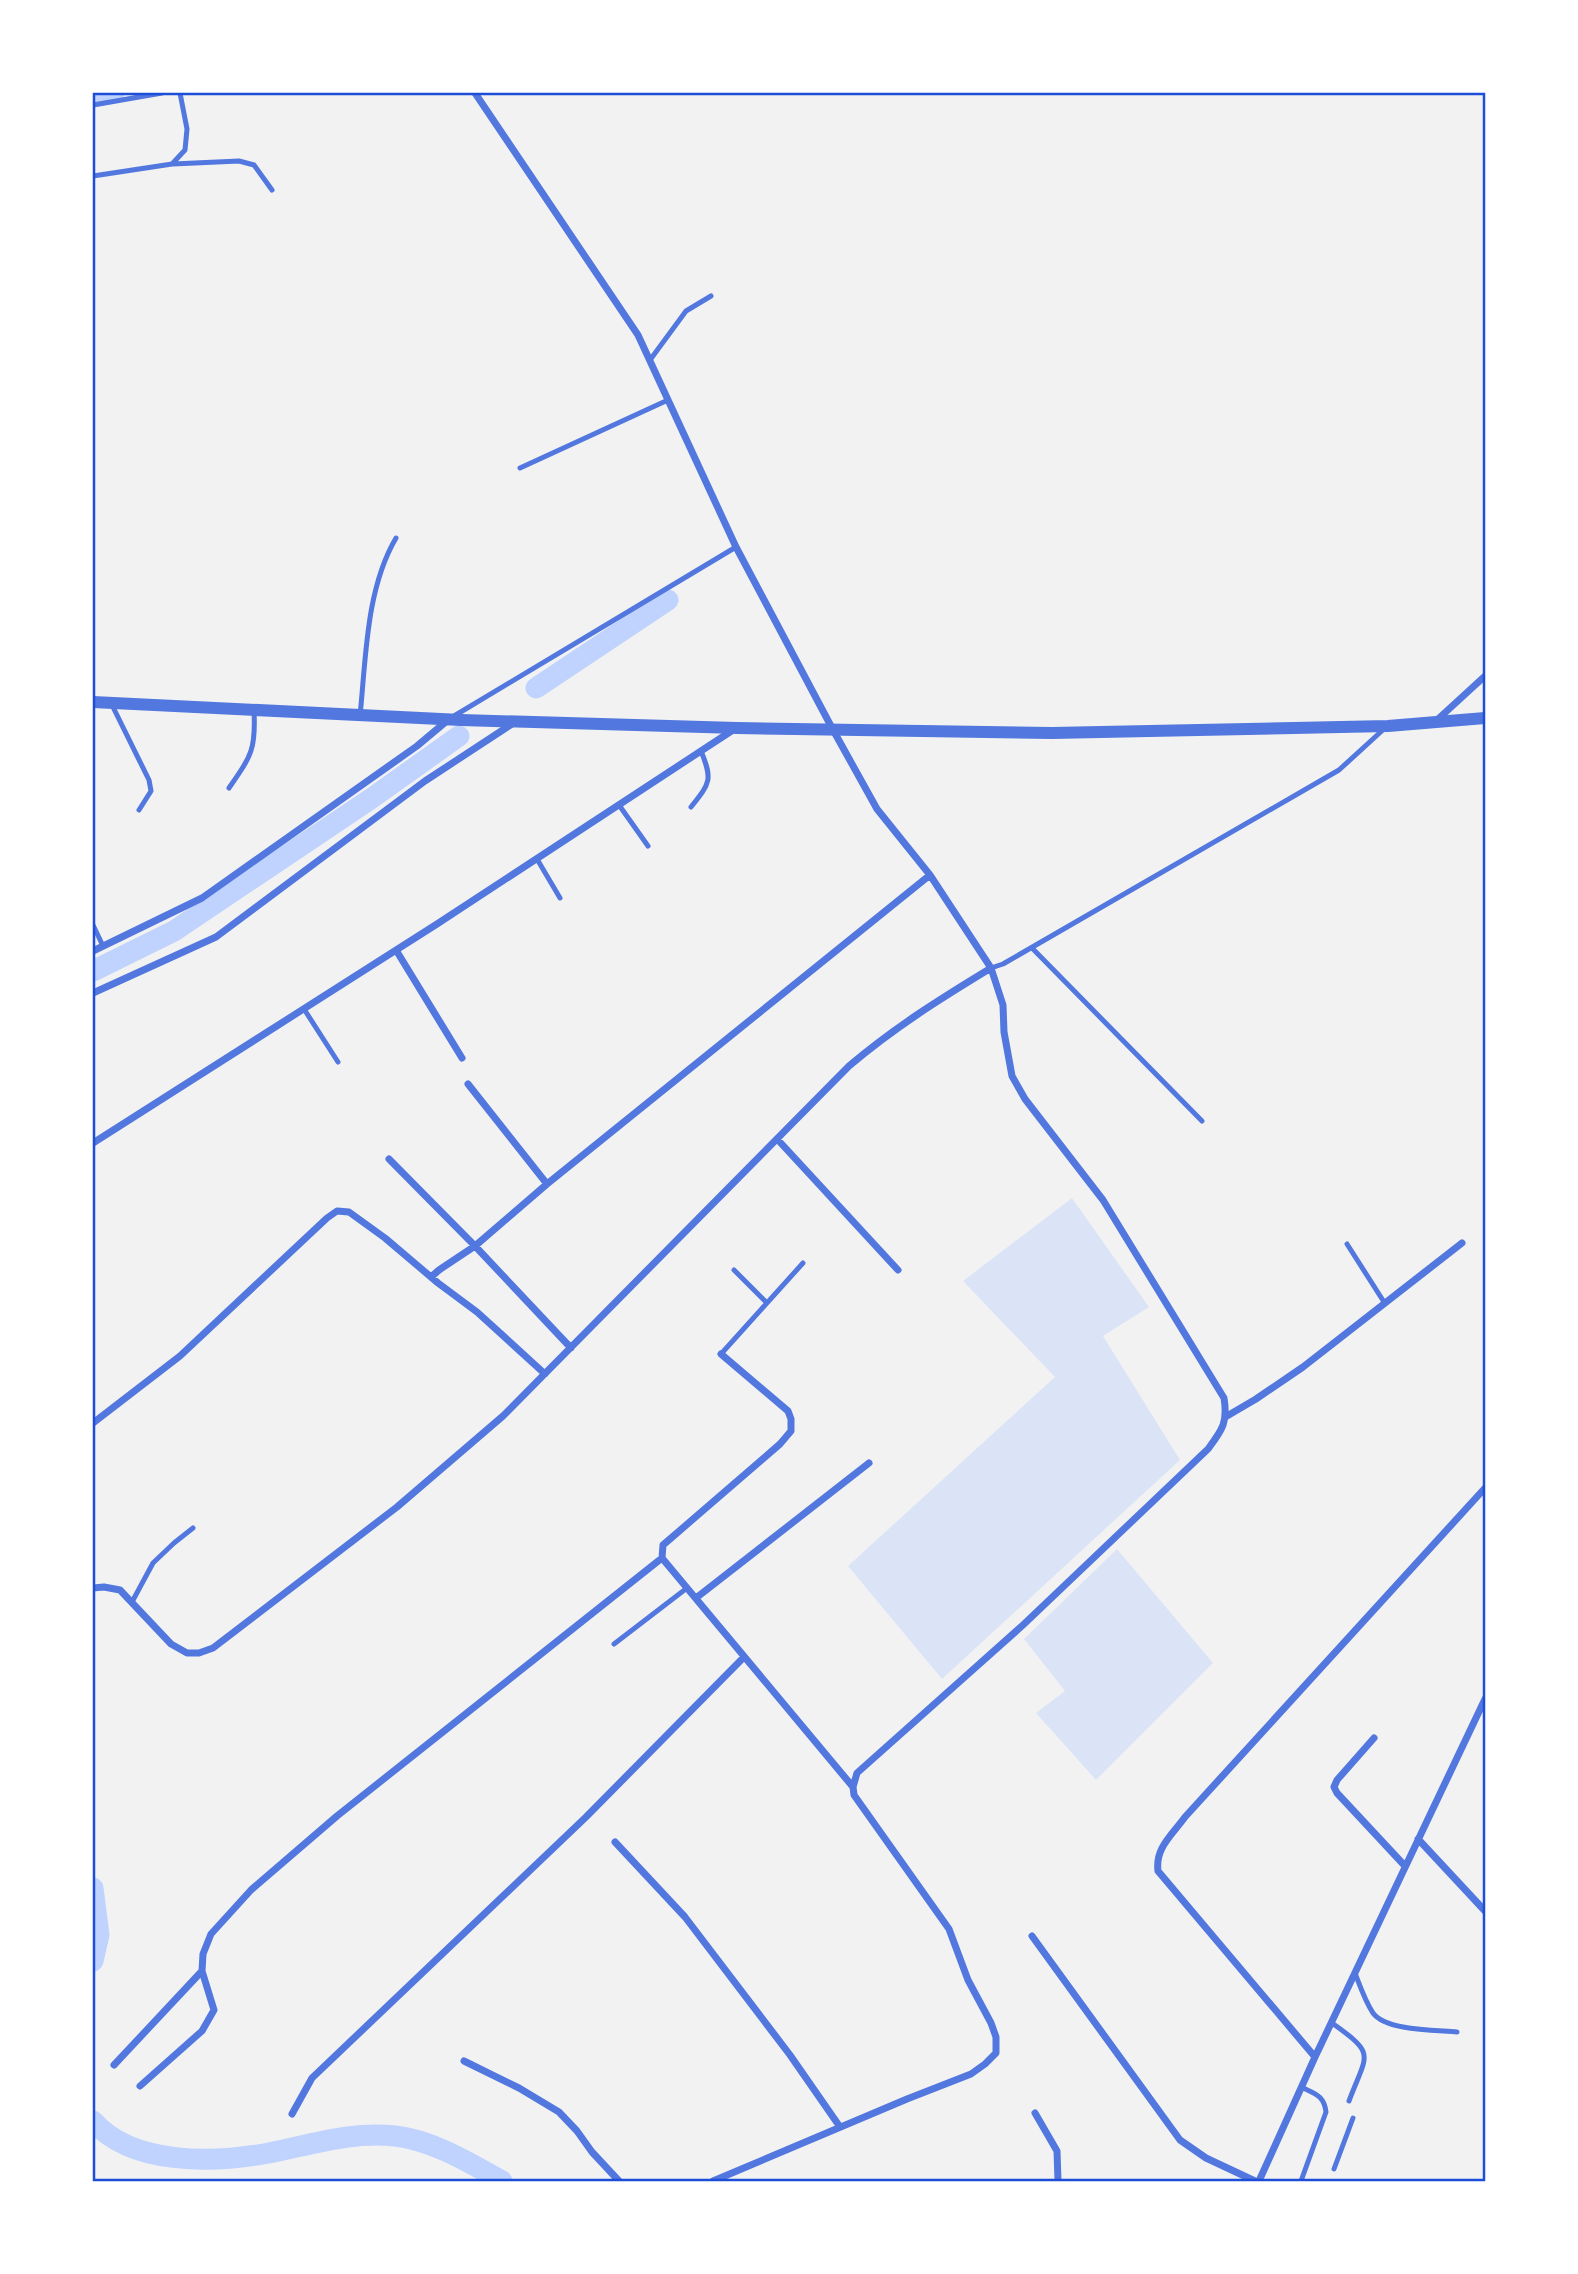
<svg xmlns="http://www.w3.org/2000/svg" width="1578" height="2274" viewBox="0 0 1578 2274" font-family="'Space Grotesk',sans-serif">
	<rect width="100%" height="100%" fill="#f2f2f2"/>
	<path fill="#dbe4f7" d="M1072,1198l77,109 -46,29 77,124 -238,219 -94,-113 207,-189 -92,-96z
		M1117,1549l96,114 -117,117 -60,-67 29,-22 -41,-52z"/>
	<g fill="none" stroke-linecap="round" stroke-linejoin="round">
		<path stroke="#bfd3fe" stroke-width="21" d="M93,97l21,-4
			M536,688l132,-88
			M93,971l81,-40 198,-133 87,-62
			M93,1888l6,47 -6,26
			M93,2121c39,45 122,42 176,32 41,-8 83,-22 126,-17 37,4 75,27 107,45"/>
		<path stroke="#5277de" stroke-width="5" d="M93,105l69,-12
			M173,164l66,-3 15,4 18,25
			M93,176l79,-12 13,-14 2,-21 -7,-36
			M650,360l36,-49 25,-15
			M520,468l148,-68
			M112,705l37,75 2,11 -12,19
			M360,716c6,-58 6,-127 36,-178
			M454,716l282,-169
			M229,788c22,-32 27,-38 25,-77
			M619,805l29,41
			M691,807c19,-24 22,-27 10,-56
			M537,859l23,39
			M93,925l10,21
			M1032,948l170,173
			M991,968l12,-4 336,-194 46,-42
			M304,1009l34,53
			M1347,1244l37,58
			M734,1270l33,33
			M721,1354l82,-91
			M132,1602l21,-39 21,-20 19,-15
			M614,1644l73,-56
			M1355,1973c5,13 10,28 18,40 13,18 63,17 84,19
			M1332,2023c45,32 35,30 17,78
			M1334,2169l19,-51
			M1301,2181l25,-69c-2,-17 -11,-18 -25,-25"/>
		<path stroke="#5277de" stroke-width="7" d="M475,93l163,242 98,212 96,181 45,81 53,66 61,93 12,37 1,27 8,44 13,23 78,101 121,198c4,25 -2,32 -16,51l-185,176 -166,148 -4,14 1,8 95,134 19,51 23,43 5,14v16l-11,11 -14,10 -64,25 -194,82
			M1437,720l48,-44
			M396,950l66,108
			M93,951l109,-53 215,-152 31,-26
			M93,993l123,-56 209,-156 90,-59
			M468,1084l79,100
			M778,1140l120,130
			M93,1143l344,-219 296,-194
			M389,1159l86,87 96,102
			M431,1277l8,-7 36,-24 72,-62 383,-309
			M721,1354l67,57 3,8v12l-11,13 -110,95 -7,6 -1,13 191,229
			M1227,1416l29,-17 47,-32 159,-124
			M93,1423l87,-67 147,-138 10,-7 12,1 36,26 53,45 39,29 68,62
			M93,1588l11,-1 16,3 51,54 16,9h12l14,-5 184,-141 106,-91 346,-350c46,-39 91,-67 142,-98
			M696,1598l173,-135
			M1374,1738l-37,42 -3,7 3,6 68,73
			M1418,1839l67,72
			M615,1842l70,75 105,138 50,72
			M1032,1936l148,204 26,18 49,23
			M1315,2057l-157,-186c-3,-23 14,-36 27,-54l300,-329
			M464,2061l55,27 40,24 18,19 15,21 27,29
			M114,2065l88,-94
			M140,2086l62,-55 12,-21 -12,-39 1,-17 8,-20 40,-44 86,-74 325,-258
			M1035,2113l22,38 1,30
			M292,2114l20,-36 274,-261 158,-160
			M1259,2181l56,-124 170,-358"/>
		<path stroke="#5277de" stroke-width="12" d="M93,702l368,18 276,8 315,5 336,-7 97,-8"/>
	</g>
	<rect width="1578" height="2274" fill="none" stroke="#ffffff" stroke-width="189"/>
	<rect x="94" y="94" width="1390" height="2086" fill="none" stroke="#1d4ed8" stroke-width="2.5"/>
</svg>
